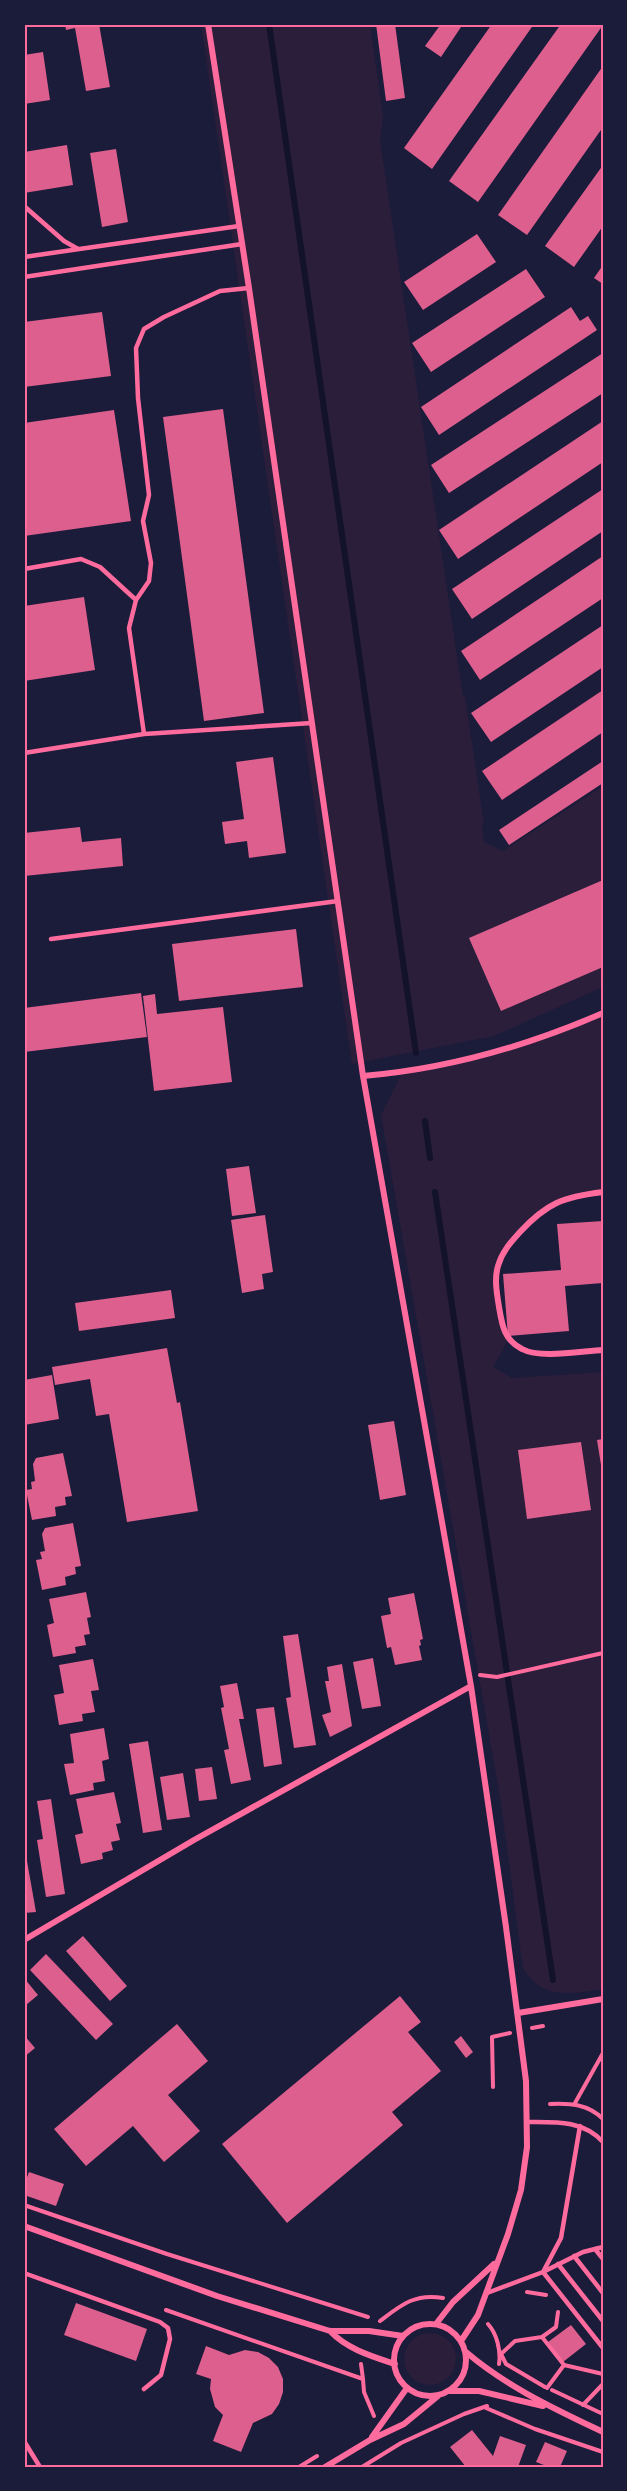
<svg xmlns="http://www.w3.org/2000/svg" width="627" height="2491" viewBox="0 0 627 2491" font-family="'Space Grotesk',sans-serif">
	<rect width="100%" height="100%" fill="#1b1b3a"/>
	<path fill="#2a1e3b" d="M201,24h169l13,92 -3,24 83,556h2l19,128 -2,1 2,17 19,9 100,-65v201l-109,49 -142,28z
		M603,1013v179c-19,3 -40,8 -58,16 -14,6 -44,44 -48,60 -5,23 6,50 11,72l-15,27 19,11 91,-6v617c-32,5 -62,11 -80,-21l-22,-165 -120,-688 21,-42 60,-12z
		M404 2359a26 26 0 1 1 52 0a26 26 0 1 1-52 0Z"/>
	<g fill="none" stroke-linecap="round" stroke-linejoin="round">
		<path stroke="#12122b" stroke-width="6" d="M269,24l147,1029
			M425,1121l5,37
			M435,1192l118,788"/>
	</g>
	<path fill="#dd5f8e" d="M65,24h34l11,63 -24,4 -11,-63 -9,2z
		M376,24h19l10,74 -19,3z
		M441,24h22l-22,33 -16,-11z
		M492,24h42l-102,145 -28,-21z
		M561,24l42,1 -125,177 -29,-21z
		M43,52l7,48 -26,4v-49z
		M603,66v61l-76,108 -29,-20z
		M67,145l6,40 -49,8v-41z
		M116,149l12,73 -26,5 -12,-74z
		M603,165v61l-29,41 -29,-21z
		M477,234l19,28 -73,48 -19,-28z
		M603,265v19l-9,-6z
		M526,269l19,28 -114,75 -19,-29z
		M571,307l9,14 8,-5 9,14 -158,105 -18,-28z
		M102,312l9,64 -87,11v-65z
		M603,353v40l-154,100 -18,-28z
		M223,409l41,304 -60,8 -41,-304z
		M114,410l17,111 -107,15v-113z
		M603,421v41l-145,97 -19,-29z
		M603,489v42l-131,88 -20,-30z
		M603,556v42l-123,82 -19,-29z
		M84,597l11,73 -71,11v-75z
		M603,625v42l-112,75 -20,-29z
		M603,690v42l-101,68 -20,-29z
		M273,757l13,96 -37,5 -2,-17 -22,3 -3,-22 22,-3 -8,-57z
		M603,761v22l-94,62 -10,-15z
		M80,827l2,15 39,-4 2,28 -99,10v-43z
		M603,880v87l-102,44 -32,-73z
		M296,929l7,58 -124,14 -7,-57z
		M141,993l6,44 -123,15v-44z
		M155,994l2,20 66,-7 9,75 -78,9 -11,-95z
		M249,1166l7,47 -24,3 -6,-47z
		M265,1215l8,57 -11,2 2,15 -22,4 -11,-73z
		M603,1221v62l-38,3 4,45 -61,5 -5,-62 58,-4 -4,-46z
		M171,1290l4,28 -96,13 -4,-28z
		M167,1348l10,55 3,-1 18,109 -71,11 -18,-108 -13,2 -6,-37 -35,6 -3,-18z
		M52,1375l7,44 -35,6v-45z
		M394,1421l12,74 -26,5 -12,-75z
		M603,1439v32h-1l-5,-31z
		M581,1442l10,68 -64,9 -9,-69z
		M63,1453l9,43 -7,1 1,8 -11,2 1,9 -24,4 -6,-30 6,-1 -1,-7 4,-1 -2,-17 3,-6z
		M73,1523l8,43 -6,1 1,7 -11,3 1,8 -24,5 -6,-30 6,-1 -2,-7 5,-1 -3,-17 3,-6z
		M86,1592l5,25 -4,1 3,16 -6,1 2,10 -11,2 1,6 -23,4 -6,-32 7,-2 -5,-24z
		M414,1593l9,46 -3,1 1,5 -2,1 3,14 -27,5 -4,-18 -4,1 -6,-32 10,-2 -3,-16z
		M298,1634l18,111 -22,3 -8,-50 5,-1 -8,-61z
		M373,1658l8,48 -19,3 -9,-47z
		M93,1659l6,31 -8,1 4,21 -13,2 1,7 -24,4 -5,-30 10,-2 -5,-28z
		M342,1664l10,62 -22,11 -8,-22 9,-3 -6,-31h4l-2,-14z
		M237,1683l7,36h-5l12,61 -20,4 -7,-34 5,-1 -8,-41 3,-1 -4,-21z
		M274,1707l8,57 -18,3 -8,-58z
		M104,1728l5,31 -7,2 3,20 -12,2 1,7 -24,5 -6,-31 10,-1 -4,-29z
		M148,1741l14,89 -19,3 -14,-89z
		M212,1767l5,32 -18,2 -4,-32z
		M183,1773l7,44 -23,3 -7,-43z
		M114,1792l7,31 -5,1 4,16 -9,2 2,8 -11,3 1,6 -22,5 -6,-29 8,-2 -7,-34z
		M51,1799l14,95 -19,3 -9,-57 6,-1 -6,-38z
		M24,1844l12,68 -12,1z
		M83,1936l44,50 -17,15 -44,-50z
		M46,1954l67,70 -17,16 -66,-70z
		M24,1978l14,17 -12,10 -2,-3z
		M400,1996l21,26 -13,10 33,39 -49,41 11,13 -116,98 -65,-79z
		M177,2024l31,37 -40,34 32,36 -36,31 -31,-36 -47,40 -32,-37z
		M24,2035l11,13 -11,9z
		M461,2036l12,16 -7,6 -12,-16z
		M29,2172l35,12 -8,22 -32,-11v-10z
		M76,2303l71,26 -11,32 -72,-26z
		M571,2325l15,19 -23,18 -15,-20z
		M206,2346l23,9 16,-5 13,2 11,6 9,9 5,12v13l-4,12 -7,10 -19,9 -12,29 -28,-11 10,-26 -8,-8 -5,-18 1,-10 -15,-5z
		M472,2430l21,26 7,-20 26,9 -8,22h-52l-16,-20z
		M545,2442l22,9 -7,16h-11l-13,-5z"/>
	<g fill="none" stroke-linecap="round" stroke-linejoin="round">
		<path stroke="#ff6b9d" stroke-width="4" d="M480,1675l17,2 106,-24
			M532,2028l11,-2
			M493,2087l-1,-50 18,-4
			M575,2103l28,-50
			M550,2104c20,-1 38,0 53,15
			M24,2205l143,49 201,63
			M527,2292l19,3
			M166,2310l197,69 1,13 10,24
			M380,2321c21,-16 35,-28 63,-23
			M488,2324c9,10 13,27 11,40
			M542,2337l22,28 39,9
			M361,2364l2,15
			M545,2387l-39,-23 -5,-10 14,-13 27,-4 14,-10 2,-15
			M547,2388l17,-23
			M552,2390l51,24
			M583,2405l20,-21
			M486,2408l49,21 68,23
			M299,2467l18,-11
			M362,2467l39,-24 63,-29 23,-8"/>
		<path stroke="#ff6b9d" stroke-width="4.5" d="M24,206l40,35 14,8
			M24,257l215,-31
			M24,277l218,-33
			M24,569l57,-10 19,8 36,33
			M144,734l-15,-106 7,-28 13,-19 2,-18 -8,-42 6,-26 -11,-97 -2,-50 8,-19 20,-12 56,-26 29,-3
			M24,753l120,-19 168,-11
			M51,939l287,-38
			M527,2122c28,0 56,-2 76,20
			M595,2249l8,10
			M574,2256l29,37
			M558,2264l45,57
			M543,2272l18,-34 19,-112
			M543,2272l60,76
			M24,2273l136,49 8,6 2,11 -9,36 -17,14
			M487,2293l56,-21 40,-20 20,-5
			M24,2441l16,26"/>
		<path stroke="#ff6b9d" stroke-width="6" d="M208,24l41,264 114,788 108,610 35,241 20,154 1,66 -6,43 -13,44 -30,81 -17,26
			M363,1076c84,-7 162,-29 240,-63
			M603,1192c-40,5 -56,11 -83,40 -10,11 -18,20 -22,34 -4,13 -1,28 1,41 3,18 5,33 23,42 18,10 60,2 81,1
			M24,1940l170,-100 277,-154
			M518,2013l85,-14
			M24,2226l193,70 113,35h39l34,5
			M394 2360a36 36 0 1 1 72 0a36 36 0 1 1-72 0Z
			M436,2324l17,-22 41,-38
			M330,2331c17,18 41,25 65,33
			M466,2352c41,35 89,57 137,80
			M450,2391h29l64,15
			M372,2437l35,-49
			M325,2467l45,-27 34,-16 34,-28"/>
	</g>
	<rect width="627" height="2491" fill="none" stroke="#1b1b3a" stroke-width="51"/>
	<rect x="26" y="26" width="576" height="2440" fill="none" stroke="#ff6b9d" stroke-width="2"/>
</svg>
